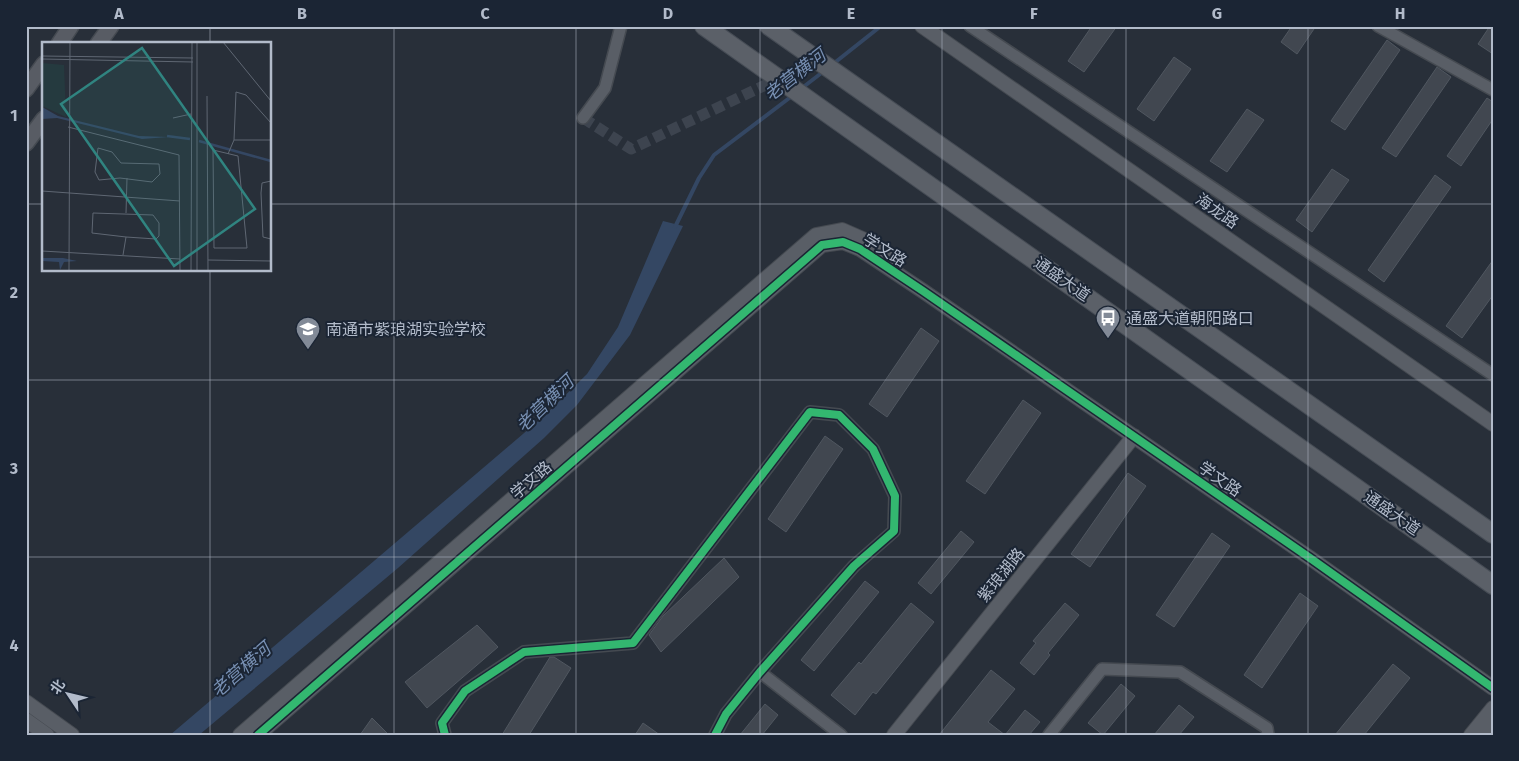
<svg xmlns="http://www.w3.org/2000/svg" width="1519" height="761" viewBox="0 0 1519 761" font-family="'Fira Sans','Noto Sans SC',sans-serif">
	<rect width="100%" height="100%" fill="#282f39"/>
	<path fill="#344763" d="M663,221l20,5 -53,109 -53,70 -33,33 -146,130 -199,167h-29l374,-319 43,-42 31,-47z"/>
	<g fill="none" stroke-linecap="round" stroke-linejoin="round">
		<path stroke="#344763" stroke-width="4" d="M833,64l48,-38
			M802,88l22,-17
			M675,227l24,-49 15,-23 78,-59"/>
	</g>
	<path fill="#414750" stroke="#505760" d="M1092,26h25l-33,46 -16,-11z
		M1292,26h24l-19,28 -16,-12z
		M1490,26h3v28l-15,-10z
		M1387,40l13,10 -55,80 -14,-9z
		M1174,57l17,12 -37,52 -17,-12z
		M1437,67l14,10 -55,80 -14,-9z
		M1487,98l6,4v17l-32,47 -14,-10z
		M1247,109l17,11 -37,52 -17,-11z
		M1332,169l17,11 -37,52 -16,-12z
		M1435,175l16,12 -67,95 -16,-12z
		M1493,260v35l-31,43 -16,-12z
		M921,328l18,13 -52,76 -18,-13z
		M1023,400l18,13 -56,81 -19,-13z
		M825,436l18,13 -57,83 -18,-13z
		M1128,473l18,13 -56,81 -19,-13z
		M961,531l13,11 -43,52 -13,-11z
		M1212,533l18,13 -56,81 -18,-12z
		M724,558l15,19 -78,75 -12,-17 14,-19z
		M865,581l14,11 -65,79 -13,-11z
		M1300,593l18,13 -56,82 -18,-13z
		M911,603l23,19 -58,72 -3,-2 -18,23 -24,-20 28,-33 2,2z
		M1065,603l14,12 -31,38 2,2 -16,20 -14,-12 16,-20 -3,-2z
		M477,625l21,22 -71,61 -22,-26z
		M550,657h4l17,11 -42,67h-27z
		M1393,664l17,14 -46,57h-29z
		M991,670l24,19 -27,33 17,13h-66z
		M1121,684l14,12 -32,39 -15,-12z
		M765,704l13,11 -16,20h-22z
		M1179,705l15,12 -15,18h-25z
		M1025,710l15,12 -11,13h-24z
		M372,718l17,17h-29z
		M643,723l17,12h-25z"/>
	<g fill="none" stroke-linecap="round" stroke-linejoin="round">
		<path stroke="#3d444f" stroke-width="11" stroke-dasharray="11 5.5" stroke-linecap="butt" d="M583,118l48,31 147,-70"/>
		<defs>
			<path id="minor" d="M970,26l523,349
				M1378,26l115,64
				M583,118l22,-30 16,-62
				M760,672l81,63
				M445,735l-3,-12 23,-32 59,-39 109,-9 177,-231 29,3 34,34 22,47 -1,35 -40,35 -94,106 -34,42 -11,21
				M1049,735l53,-66 78,3 87,56 1,7"/>
			<path id="tertiary" d="M922,26l571,398
				M26,702l46,33
				M26,720l21,15
				M240,735l576,-500 26,-5 25,11 19,15
				M258,735l564,-490 21,-3 17,7 63,42 387,267 183,130
				M894,735l240,-299
				M1471,735l22,-27
				M1484,735l9,-11"/>
			<path id="secondary" d="M59,44l12,-18
				M98,44l13,-18
				M26,89l18,-25
				M26,143l18,-24"/>
			<path id="primary" d="M704,26l789,559
				M769,26l724,508"/>
		</defs>
		<use href="#minor" stroke="#454a51" stroke-width="14"/>
		<use href="#tertiary" stroke="#454a51" stroke-width="16"/>
		<use href="#secondary" stroke="#454a51" stroke-width="18"/>
		<use href="#primary" stroke="#464c55" stroke-width="20"/>
		<use href="#minor" stroke="#595e66" stroke-width="11"/>
		<use href="#tertiary" stroke="#595e66" stroke-width="14"/>
		<use href="#secondary" stroke="#585c64" stroke-width="15"/>
		<use href="#primary" stroke="#5b6068" stroke-width="18"/>
		<defs>
			<path id="cycleway" d="M258,735l564,-490 21,-3 17,7 63,42 387,267 183,130
				M445,735l-3,-12 23,-32 59,-39 109,-9 177,-231 29,3 34,34 22,47 -1,35 -40,35 -94,106 -34,42 -11,21"/>
		</defs>
		<use href="#cycleway" stroke="#1b2534" stroke-width="11"/>
		<use href="#cycleway" stroke="#33b770" stroke-width="8"/>
	</g>
	<path fill="none" stroke="#b2bbca" stroke-width="1" stroke-opacity="0.55" d="M210,26v18M394,26v709M576,26v709M760,26v709M942,26v709M1126,26v709M1308,26v709M26,204h18M270,204h1223M210,270v465M26,380h1467M26,557h1467"/>
	<defs>
		<symbol id="bus-pin" viewBox="-11 -11 22 30"><path d="M0 17L-7.5 6A9.5 9.5 0 1 1 7.5 6Z" fill="#828a97" stroke="#1b2534"/><path d="M-5-6H5V4H4V6H2V4H-2V6H-4V4H-5ZM-3.5-4V0h7V-4ZM-3.5 1.2v1.5H-2V1.2ZM2 1.2v1.5H3.5V1.2Z" fill="#fff"/></symbol>
		<symbol id="school-pin" viewBox="-11 -11 22 30"><path d="M0 17L-7.5 6A9.5 9.5 0 1 1 7.5 6Z" fill="#828a97" stroke="#1b2534"/><path d="M0-5L7-2L0 1L-7-2ZM-4 1L0 2.5L4 1V4Q0 6-4 4Z" fill="#fff"/></symbol>
	</defs>
	<g fill-rule="evenodd">
		<use href="#bus-pin" x="1094" y="304" width="28" height="38"/>
		<use href="#school-pin" x="294" y="315" width="28" height="38"/>
	</g>
	<g text-anchor="middle" dominant-baseline="central" stroke-width="4" stroke-linejoin="round" paint-order="stroke">
		<g font-size="16" fill="#b2bbca" stroke="#1b2534">
			<text transform="translate(1217 211) rotate(35)">海龙路</text>
			<text transform="translate(885 250) rotate(32)">学文路</text>
			<text transform="translate(1062 279) rotate(35)">通盛大道</text>
			<text transform="translate(1220 479) rotate(35)">学文路</text>
			<text transform="translate(531 480) rotate(-41)">学文路</text>
			<text transform="translate(1392 513) rotate(35)">通盛大道</text>
			<text transform="translate(1001 575) rotate(-51)">紫琅湖路</text>
		</g>
		<g font-size="16" fill="#b2bbca" stroke="#1b2534" text-anchor="start">
			<text x="1126" y="318">通盛大道朝阳路口</text>
			<text x="326" y="329">南通市紫琅湖实验学校</text>
		</g>
		<g font-size="18" font-style="italic" fill="#7890b3" stroke="#1b2534">
			<text transform="translate(795 75) rotate(-38)">老营横河</text>
			<text transform="translate(545 404) rotate(-44)">老营横河</text>
			<text transform="translate(241 670) rotate(-41)">老营横河</text>
		</g>
	</g>
	<g transform="translate(42 42)">
		<rect width="229" height="229" fill="#282f39"/>
		<path d="M0,21l22,2 2,52 -24,-11z" fill="#253a3f"/>
		<path d="M0,65l16,9 81,20 30,1 -27,2 -85,-21 -15,1zM0,216h21l14,3 -13,1 -4,8 -1,-8 -17,-1z" fill="#344763"/>
		<path fill="none" stroke="#344763" stroke-width="2.5" d="M125,94l23,3M157,99l72,20"/>
		<path fill="none" stroke="#5f6773" stroke-width="1" d="M181,0l48,59M0,14l151,2M0,17l151,3M165,54l1,174M131,76l18,-4M26,85l111,28 1,115M192,98h37M56,106l14,4 9,11 38,1 1,10 -8,8 -32,-4 -21,2 -4,-8zM171,108l25,6 9,92h-33zM186,112l6,-14 2,-48 10,3 25,28M229,139l-9,2 -1,10 2,44 8,2M0,149l138,10M84,171l1,-35M0,209l138,8M81,213l3,-18 30,2 3,-3v-13l-6,-8 -60,-2 -1,20 34,4M166,218l63,1M27,228l1,-228M149,228l1,-228M155,228v-228"/>
		<path fill="#308480" fill-opacity="0.15" stroke="#308480" stroke-width="2.5" d="M100,6l113,161 -81,57 -113,-162z"/>
		<rect width="229" height="229" fill="none" stroke="#b2bbca" stroke-width="2.5"/>
	</g>
	<rect width="1519" height="761" fill="none" stroke="#1b2534" stroke-width="55"/>
	<g transform="translate(68 694) rotate(305)" stroke="#1b2534" stroke-width="4" paint-order="stroke">
	<path d="M0-4L9 19L0 12L-9 19Z" fill="#b2bbca"/>
	<text y="-8" font-size="14" font-weight="bold" text-anchor="middle" fill="#b2bbca">北</text>
	</g>
	<rect x="28" y="28" width="1464" height="706" fill="none" stroke="#b2bbca" stroke-width="2"/>
	<g font-size="16" text-anchor="middle" font-weight="bold" fill="#b2bbca">
		<text x="119" y="19">A</text>
		<text x="302" y="19">B</text>
		<text x="485" y="19">C</text>
		<text x="668" y="19">D</text>
		<text x="851" y="19">E</text>
		<text x="1034" y="19">F</text>
		<text x="1217" y="19">G</text>
		<text x="1400" y="19">H</text>
		<text x="14" y="121">1</text>
		<text x="14" y="298">2</text>
		<text x="14" y="474">3</text>
		<text x="14" y="651">4</text>
	</g>
</svg>
